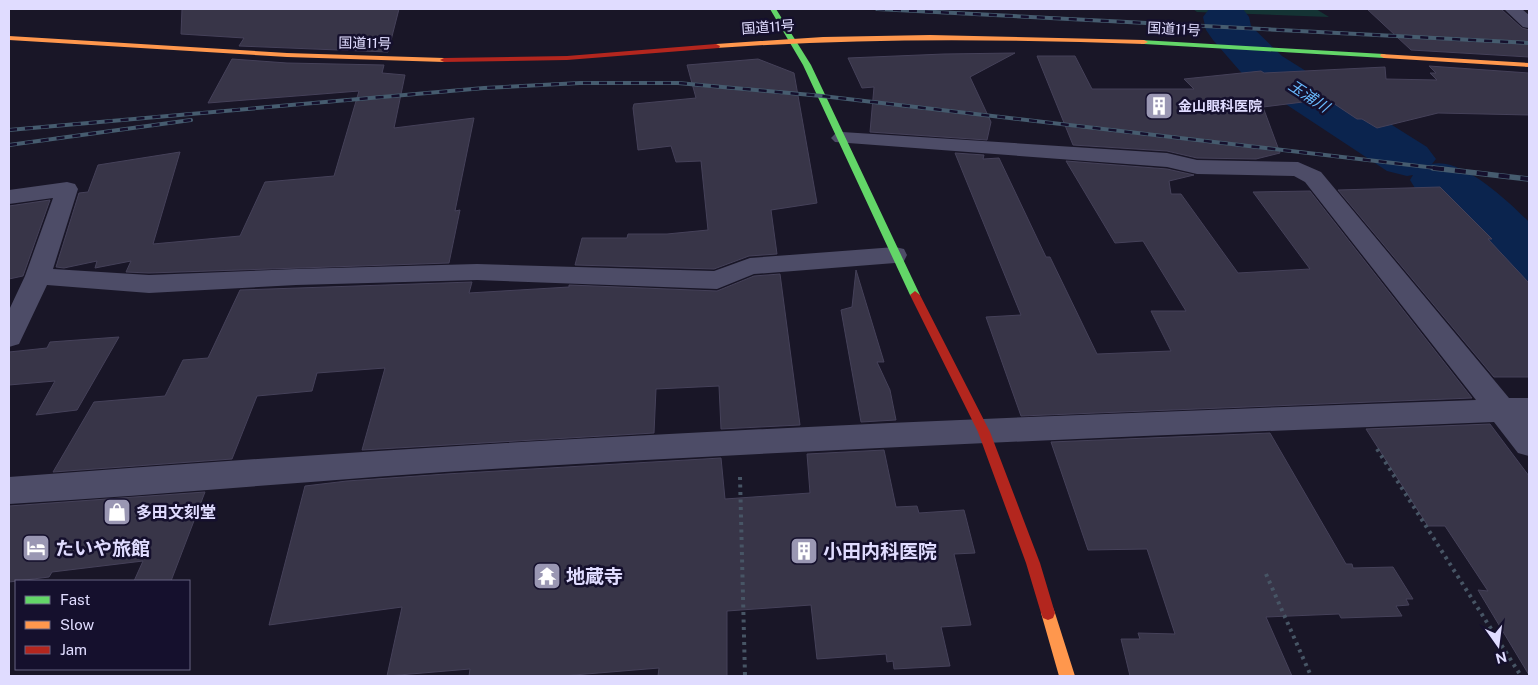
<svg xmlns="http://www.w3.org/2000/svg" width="1538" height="685" viewBox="0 0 1538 685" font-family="'Public Sans','Noto Sans JP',sans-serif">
	<rect width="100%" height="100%" fill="#191627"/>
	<path fill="#143334" d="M1193,9h123l13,8 -132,-5z"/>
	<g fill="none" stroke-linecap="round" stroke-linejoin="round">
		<path fill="#0b244e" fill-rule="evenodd" d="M1209,9h34l6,8 2,9 31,30 145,91 9,12 -4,5c30,-7 77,38 97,58v59l-23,-6 -42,-48 -46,-34 -8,-13 3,-5 -6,1 -20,-5 -141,-93 -33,-38 -7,-10 -3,-13z"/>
	</g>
	<path fill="#383548" stroke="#454159" d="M182,9h217l-11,43 -149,-6 5,-8 -63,-4z
		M1367,9h134l21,19 7,2v27l-118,-7z
		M1015,53l-45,24 21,45 -4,18 -117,-8 4,-45 -12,1 -14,-30 96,-4z
		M1037,56h38l17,33h102l-10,-10 77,-8 3,2 121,-6 1,12 51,1 -7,-7h6l-7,-7 100,7v42l-91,-2 -61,15 -15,-9h-5l-30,-20 -64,8 17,46 -24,6 -59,-1 -30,-7 -94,-6z
		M232,59l55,4 97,2 -2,8 23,2 -11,53 80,-10 -19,93 5,-1 -11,53 -300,10 -23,-1 5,-11 -36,7 2,-7 -33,7 -8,-1 23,-74 9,-1 10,-27 82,-13 -27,92 87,-8 25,-54 69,-6 25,-85 -151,12z
		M758,59l36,14 23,130 -46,7 6,44 -28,2 -35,13 -139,-4 7,-27h45l1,-4h39l41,-4 -7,-69 -25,1 -5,-16 -33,4 -5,-42 1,-4 62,-6 -9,-33z
		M955,153l29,2 -1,4 16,-1 47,99h4l47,97 74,-3 -20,-40h35l-43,-70 -28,2 -49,-82 101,8 27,6 -25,6 2,13h10l57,79 72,-4 -57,-77 57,-1 162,207 -451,18 -35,-99 35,-2z
		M1440,187l52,52h-4l41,44v94h-35l-156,-187z
		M50,200l-27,76 -14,3v-73z
		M856,270l28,92h-7l13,28 6,30 -35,2 -20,-112 11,-3z
		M780,274l20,151 -79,4 -2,-43 -63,3 -2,44 -292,17 23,-82 -68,5 -5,18 -55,5 -25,63 -179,13 41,-70 71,-6 18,-36 25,-2 32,-68 232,-8 -3,11 100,-6v-2l148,6 37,-15z
		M119,337l-42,73 -41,5 19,-34 -46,4v-33l38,-4 3,-6z
		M1490,424l39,52v199l-51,-85 10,1 -43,-65h-17l-62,-97z
		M1270,433l76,131h6l1,4 40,-1 20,32h-7l3,6 -13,1 6,10 -61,2 -2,-4 -73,3 26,59h-162l-9,-37h19l-2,-6 37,1 -28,-85 -59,1 -37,-108z
		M884,450l12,57 21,-1 2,7 45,-3 11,43 -21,1 17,71 -30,2 9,39 -56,3 -1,-8 -6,1 -1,-8 -69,5 -6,-54 -84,6v65h-69l1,-8 -97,8h-93l1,-7 -83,7 15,-69 -133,18 36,-139 42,-5 99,-7 275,-16 4,41 85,-6 -3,-39z
		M205,492l-34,89h-37l9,-20 -91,11 -3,5 -40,5v-76z"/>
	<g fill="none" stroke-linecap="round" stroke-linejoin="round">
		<path stroke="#475565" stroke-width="4" stroke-dasharray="3 4.5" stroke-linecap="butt" d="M1377,449l144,227
			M740,477l5,199
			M1266,574l45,102"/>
		<path fill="#4d4c67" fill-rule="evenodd" d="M1504,9h18l7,6v13l-6,-1z
			M842,132l325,21 30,7 101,2 23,10 188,226h20v22l-1,1 1,2v33l-11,-3 -24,-31c-329,13 -657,26 -986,46 -166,10 -333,26 -499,36v-27c214,-16 427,-31 641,-42 275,-15 551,-25 826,-35l-171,-218 -11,-6 -97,-2 -30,-7 -332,-25 -4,-4 4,-4z
			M67,182l8,2 3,5 -25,80 96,6 147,-6 181,-5 237,7 36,-13 145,-11 9,2 3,6 -3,6 -9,2 -141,11 -37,15 -240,-9 -181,5 -147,8 -102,-8 -28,59 -10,3v-37l16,-34 28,-78 -44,6v-14z"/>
		<path fill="#63d668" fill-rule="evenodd" d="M770,9h6l35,56 109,230 -1,3 -4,1 -5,-4 -107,-230z
			M1141,40l243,14 4,2 -4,2 -240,-14h-3z"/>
		<path fill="#ff974d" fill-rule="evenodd" d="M930,35l214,5 4,2 -4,2c-143,-5 -285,-6 -428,4l-4,-2 4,-2 107,-7z
			M9,36l278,17 157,5 4,2 -4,2 -157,-5 -278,-17z
			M1381,54l148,9v4l-145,-9 -4,-2z
			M1048,606l5,2 2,5 20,63h-16l-18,-63 2,-5z"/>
		<path fill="#b3261e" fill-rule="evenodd" d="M716,44l4,2 -1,2 -152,12 -123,2 -4,-2 4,-2 123,-2z
			M915,291l5,4 70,137 50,131 15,50 -2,5 -5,2 -5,-2 -2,-5 -15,-50 -48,-131 -68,-137z"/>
		<defs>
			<path id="rail-far1" d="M877,9l652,34
				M9,130l475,-42 96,-5h98l144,13 622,73
				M9,145l182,-25"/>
			<path id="rail" d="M1433,168l96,11"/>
		</defs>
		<use href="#rail-far1" stroke="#465c6f" stroke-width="4"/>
		<use href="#rail" stroke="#465c6f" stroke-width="5.5"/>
		<use href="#rail-far1" stroke="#15102d" stroke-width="2.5" stroke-dasharray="8" stroke-linecap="butt"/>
		<use href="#rail" stroke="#15102d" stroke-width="4" stroke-dasharray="11" stroke-linecap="butt"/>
	</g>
	<defs>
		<symbol id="building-square" viewBox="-11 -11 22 22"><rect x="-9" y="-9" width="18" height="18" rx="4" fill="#9a97b3" stroke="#15102d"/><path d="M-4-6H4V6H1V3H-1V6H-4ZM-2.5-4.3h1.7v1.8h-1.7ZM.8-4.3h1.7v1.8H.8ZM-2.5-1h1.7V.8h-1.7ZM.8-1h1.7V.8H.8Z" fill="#fff"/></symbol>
		<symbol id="shop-square" viewBox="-11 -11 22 22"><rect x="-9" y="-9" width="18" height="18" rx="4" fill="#9a97b3" stroke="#15102d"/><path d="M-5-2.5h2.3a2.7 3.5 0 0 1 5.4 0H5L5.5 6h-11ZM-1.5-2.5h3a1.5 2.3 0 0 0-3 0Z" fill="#fff"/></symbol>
		<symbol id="hotel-square" viewBox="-11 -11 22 22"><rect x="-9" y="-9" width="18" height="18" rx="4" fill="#9a97b3" stroke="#15102d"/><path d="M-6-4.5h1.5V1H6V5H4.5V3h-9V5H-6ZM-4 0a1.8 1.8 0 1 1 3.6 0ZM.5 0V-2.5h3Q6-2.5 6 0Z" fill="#fff"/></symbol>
		<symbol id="temple-square" viewBox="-11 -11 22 22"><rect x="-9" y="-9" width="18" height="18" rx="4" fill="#9a97b3" stroke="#15102d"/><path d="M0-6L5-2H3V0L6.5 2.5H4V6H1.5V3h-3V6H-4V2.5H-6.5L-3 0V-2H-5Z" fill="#fff"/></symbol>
	</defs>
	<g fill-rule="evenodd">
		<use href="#building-square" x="1143" y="90" width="32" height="32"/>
		<use href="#shop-square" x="101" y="496" width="32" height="32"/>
		<use href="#hotel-square" x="20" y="532" width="32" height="32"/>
		<use href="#building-square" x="788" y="535" width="32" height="32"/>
		<use href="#temple-square" x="531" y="560" width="32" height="32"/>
	</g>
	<g text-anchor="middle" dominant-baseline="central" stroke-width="5" stroke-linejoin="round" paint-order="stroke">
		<g font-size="14" fill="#e0dcff" stroke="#15102d">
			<text transform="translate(768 27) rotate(-4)">国道11号</text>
			<text transform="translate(1174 29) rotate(3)">国道11号</text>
			<text transform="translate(365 43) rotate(1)">国道11号</text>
		</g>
		<g font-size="14" font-weight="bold" fill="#e0dcff" stroke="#15102d" text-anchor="start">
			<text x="1178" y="106">金山眼科医院</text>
		</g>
		<g font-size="15" font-style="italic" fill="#6abbff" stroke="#15102d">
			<text transform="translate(1309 96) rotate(33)">玉浦川</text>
		</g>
		<g font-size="16" font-weight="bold" fill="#e0dcff" stroke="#15102d" text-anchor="start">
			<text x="136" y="512">多田文刻堂</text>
		</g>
		<g font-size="19" font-weight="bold" fill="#e0dcff" stroke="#15102d" text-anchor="start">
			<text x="55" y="548">たいや旅館</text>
			<text x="823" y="551">小田内科医院</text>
			<text x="566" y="576">地蔵寺</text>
		</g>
	</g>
	<rect width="1538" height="685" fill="none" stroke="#e0dcff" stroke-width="20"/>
	<rect x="15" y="580" width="175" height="90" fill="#15102d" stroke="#666281"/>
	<rect x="25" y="596" width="25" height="8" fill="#63d668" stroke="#666281"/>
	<text x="60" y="605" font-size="15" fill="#e0dcff">Fast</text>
	<rect x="25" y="621" width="25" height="8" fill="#ff974d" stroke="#666281"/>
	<text x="60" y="630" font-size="15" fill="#e0dcff">Slow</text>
	<rect x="25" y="646" width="25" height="8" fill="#b3261e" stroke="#666281"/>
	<text x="60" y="655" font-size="15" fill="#e0dcff">Jam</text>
	<g transform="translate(1498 645) rotate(166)" stroke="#15102d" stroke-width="4" paint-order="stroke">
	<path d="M0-4L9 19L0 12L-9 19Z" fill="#e0dcff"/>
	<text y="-8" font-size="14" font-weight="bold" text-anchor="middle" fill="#e0dcff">N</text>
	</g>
</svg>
